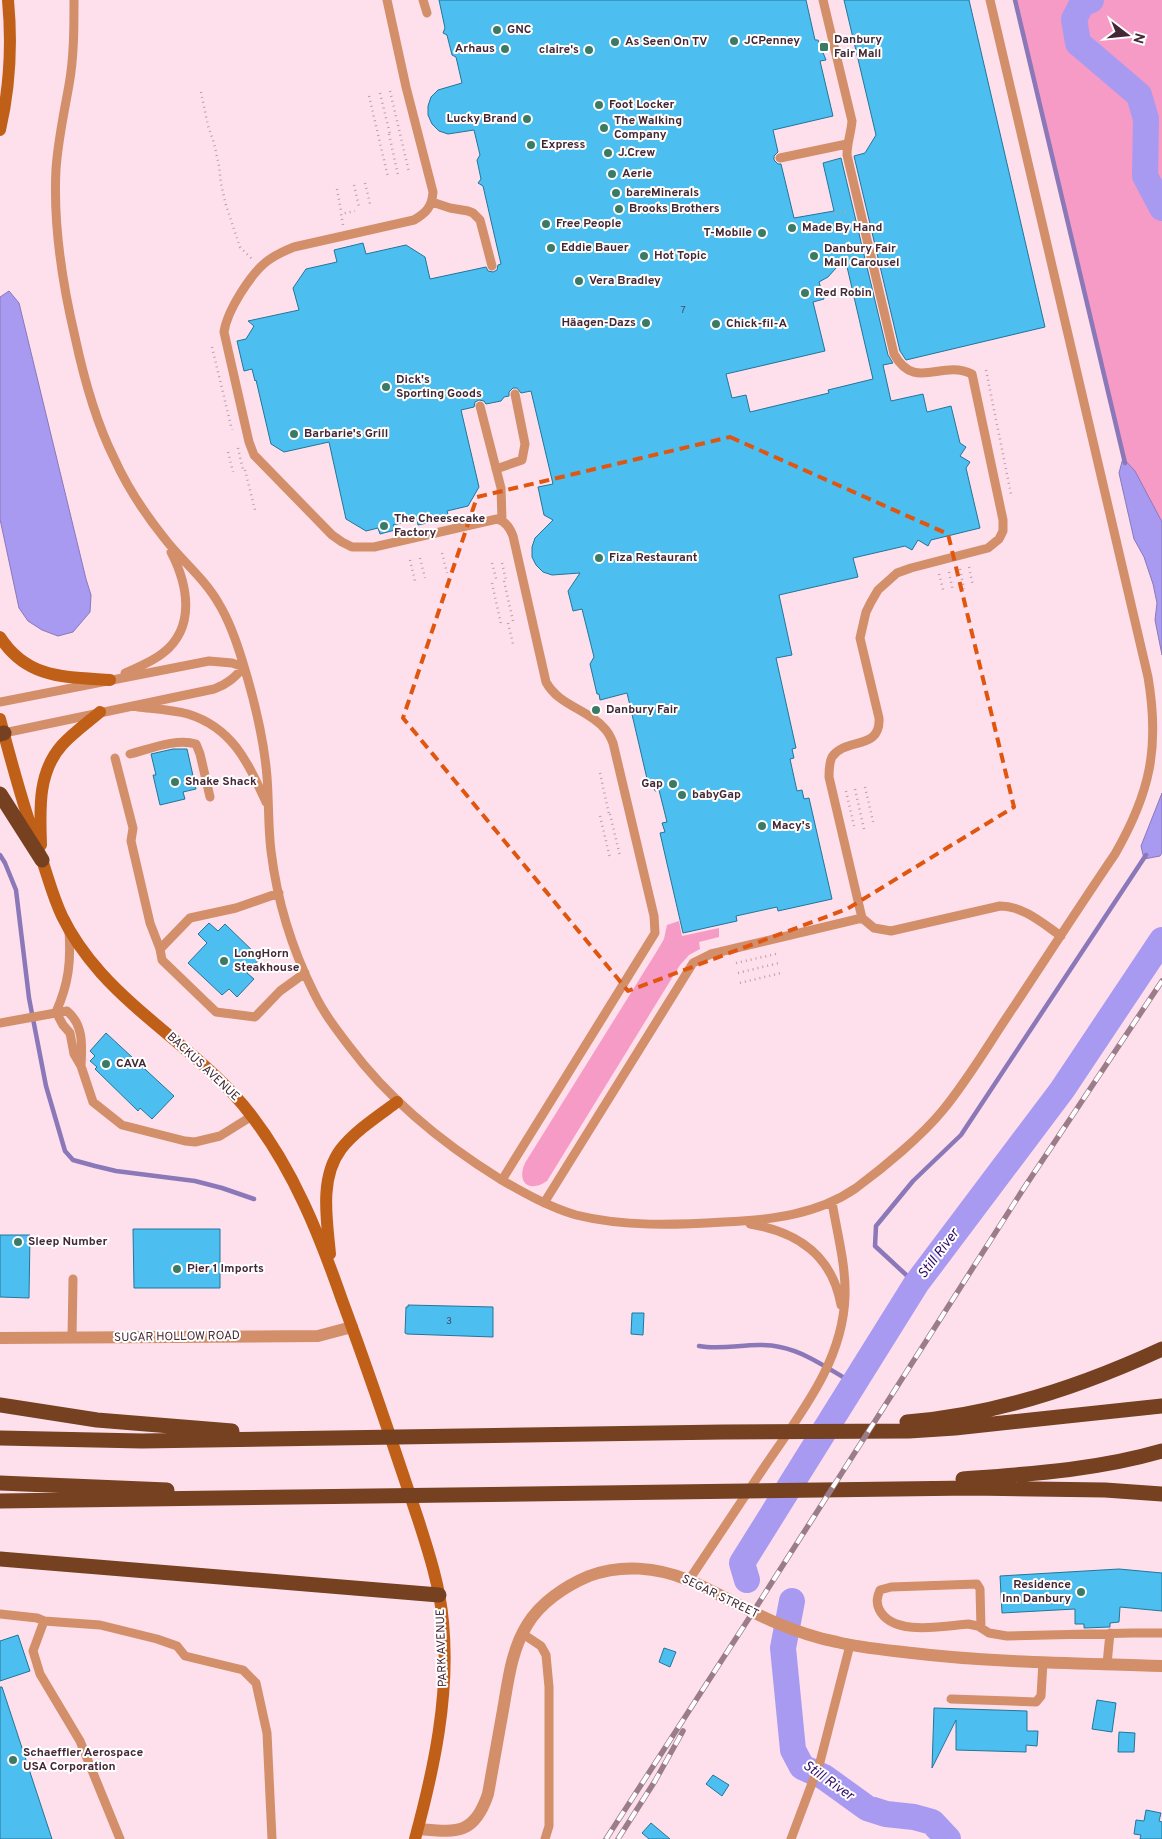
<svg xmlns="http://www.w3.org/2000/svg" width="1162" height="1839" viewBox="0 0 1162 1839" font-family="Overpass,sans-serif">
	<rect width="100%" height="100%" fill="#fedfec"/>
	<path fill="#f69bc6" d="M1015,0h147v522l-27,-51 -12,-13z
		M679,921l3,15 37,-8v9l-20,5 1,7 -11,6 -9,10 -133,216c-17,12 -31,2 -22,-18l132,-212 7,-12 3,-14z"/>
	<path fill="#a89af1" stroke="#8a78b9" d="M9,291l10,12 67,276 5,16 -1,17 -17,20 -15,4 -16,-6 -14,-9 -9,-13 -19,-89v-222z
		M1123,458l12,13 27,51v133l-7,-35 2,-17 -4,-19 -9,-27 -10,-18 -15,-66z
		M1162,793v60l-2,3 -16,3 -3,-13z"/>
	<g fill="none" stroke-linecap="round" stroke-linejoin="round">
		<path stroke="#8a78b9" stroke-width="4.5" d="M1015,0l110,463
			M0,855l5,8 11,27 13,108 17,88 19,65 8,9 22,6 21,5 79,10 27,7 32,11
			M916,1284l-41,-38 1,-20 37,-45 48,-46 185,-280
			M699,1346c26,5 54,-5 81,1 26,5 50,23 73,36"/>
		<path stroke="#a89af1" stroke-width="26" d="M1091,0l-9,4 -8,15 4,24 61,52 7,24 -1,57 17,32
			M747,1580l-5,-17 174,-279 146,-194 100,-150
			M792,1601l-9,47 10,102 9,17 22,10 43,31 19,6 28,3 18,5 16,17"/>
	</g>
	<path fill="#4dbef0" stroke="#227699" fill-rule="evenodd" d="M439,0h367l9,40h3l8,20 -6,1 13,55 -60,14 5,22 -4,4v4l4,4h3l13,54 40,-7 -11,-48 18,-5 47,197 5,8 -10,2 8,36 32,-7 4,18 24,-6 9,37 6,4 -6,9 10,6 -4,6 14,60 -49,12 -3,6 -10,-6 -6,10 -7,-4 -52,12 5,19 -79,18 13,60 -16,3 20,90 -4,1 2,9 -4,1 7,32 5,-1 2,9 5,-1 23,101 -54,12 -1,-4 -41,9 1,5 -54,12 -23,-100 5,-1 -3,-9 5,-1 -8,-32 -4,1 -2,-10 -5,2 -21,-90 -27,7 -1,-6h-2l-7,-30 4,-7 -12,-48 -9,2 -5,-20 12,-18 -28,2 -9,-3 -7,-7 -4,-8v-10l3,-9 18,-18 -9,-5 -6,-28 15,-3 -22,-93 -10,2 -4,-5h-4l-4,4v4l-5,1 -3,4 -15,3 -2,-3 -5,-1 -4,2 -1,5 -13,3 18,77 -11,19 -21,5 2,7 -31,7 -1,-6 -24,6 2,5 -15,4 -2,-6 -12,3 -20,-12 -17,-77 -45,10 -13,-8 -15,-64 -1,1 -3,-12 -8,2 -7,-30 9,-2 8,-13 -6,-5 51,-11 -6,-22 13,-19 31,-7 -3,-12 29,-7 3,11 40,-9 19,12 5,22 56,-12 2,4 5,1 4,-2 1,-5 3,-1 -18,-78 -5,-3 3,-4 -4,-19 3,-5 -6,-25 -26,4 -9,-3 -7,-7 -4,-9v-9l3,-9 7,-7 24,-7 -6,-26 -4,-2 -5,-20 -4,-2 2,-5zM845,258l28,121 -45,11 1,3 -79,19 -4,-17 -14,3 -6,-24 99,-23 -12,-49 11,-3 -5,-17 9,-5z
		M844,0h125l76,327 -139,33 -6,-9 -46,-195 11,-3 11,-18z
		M173,749h14l9,40 -13,3 2,7 -25,6 -7,-30h3l-5,-21z
		M209,923l9,8 7,-7 35,34 -13,15 7,6 -17,18 -8,-8 -7,6 -34,-32 19,-20 -9,-9z
		M106,1033l68,63 -22,23 -12,-11 -2,3 -43,-42 2,-2 -7,-6 5,-5 -5,-5z
		M133,1229h87v59h-86z
		M0,1235h30l-1,63 -29,-1z
		M408,1305l85,2v30l-86,-3 -2,-1 1,-26h2z
		M632,1313h12l-1,22 -12,-1z
		M1119,1569l43,4v38l-42,-4 -1,15 -9,1v4l-26,1v-4h-9v-15l-73,4 -2,-37z
		M18,1635l12,36 -30,10v-40z
		M664,1648l12,4 -6,15 -11,-5z
		M0,1687h2l50,152h-52z
		M1097,1700l19,3 -4,29 -20,-3z
		M934,1708l93,3v20h11l-1,15 -11,-1v7l-70,-2v-30l-24,48z
		M1119,1732l16,1 -1,19h-16z
		M713,1775l16,10 -7,11 -16,-12z
		M1146,1810l15,3 -2,8 3,1v17h-22l1,-4 -7,-1 2,-14 8,1z
		M651,1823l19,16h-21l-7,-6z"/>
	<g fill="none" stroke-linecap="round" stroke-linejoin="round">
		<path stroke="#bd9fac" stroke-width="2.5" stroke-dasharray="1 4" stroke-linecap="butt" d="M390,91l19,81
			M201,92l7,34 6,17 5,23 2,18 5,21 14,42 13,13
			M380,93l10,41
			M369,96l19,81
			M389,134l9,41
			M365,183l5,21
			M354,185l5,22
			M337,189l4,22
			M835,214l13,-3
			M343,225l-2,-11 14,-3
			M212,347l20,83
			M986,370l25,124
			M238,448l5,22
			M228,452l5,20
			M245,470l10,40
			M442,553l5,20
			M420,558l5,20
			M410,560l5,21
			M492,563l5,19
			M502,563l4,17
			M969,567l4,19
			M960,569l4,20
			M949,572l4,19
			M939,574l5,19
			M504,581l9,40
			M492,583l9,41
			M508,623l5,21
			M600,773l9,41
			M865,787l9,39
			M855,789l9,40
			M846,791l8,35
			M610,814l10,42
			M600,816l10,42
			M736,963l40,-9
			M738,973l41,-10
			M740,983l41,-10"/>
		<path stroke="#d28f69" stroke-width="9" d="M74,0c0,28 0,57 -5,85 -5,28 -11,55 -13,84 -3,56 6,113 19,168 9,42 20,83 39,121 13,29 31,56 51,81 17,22 40,40 54,65 11,18 18,39 24,59 11,36 21,76 24,114 2,25 1,50 4,74 6,49 21,98 43,142 9,19 22,36 35,53 41,55 93,97 151,133 24,14 49,28 76,36 48,12 100,10 148,7 46,-2 93,-7 132,-34 27,-20 66,-52 87,-78 27,-33 48,-70 72,-105 33,-50 66,-101 100,-151 35,-61 45,-106 33,-177l-158,-677
			M387,0l19,87 27,105c-1,15 -7,21 -19,28l-120,27c-10,4 -19,8 -28,15 -16,13 -39,49 -42,70l25,110 5,13 78,80 10,7 10,5h22l123,-28c9,2 13,9 16,17l33,146c13,24 42,27 59,47 4,4 6,9 8,14l41,173 1,17 -153,247
			M423,0l4,13
			M823,0l29,121c-1,12 -5,22 -5,34l47,199c21,38 47,5 78,20l31,146v11l-4,8 -11,9 -77,20 -14,5 -19,17 -7,12 -5,10 -6,26 19,80c2,33 -34,19 -47,39 -3,6 -3,13 -3,20l33,141 12,10 17,3 109,-25c23,0 42,17 61,30
			M780,158l67,-14
			M432,202l18,6 18,3 5,2 7,7 12,46
			M480,406l21,82 1,32
			M496,469l26,-9 3,-16 -10,-50
			M125,673c13,-6 27,-11 38,-20 33,-26 25,-68 8,-101
			M0,702l209,-41 23,2 12,4
			M138,707c17,2 34,3 50,7 45,14 60,49 78,88
			M4,733l210,-44c14,-5 21,-12 30,-22
			M130,754c20,-5 46,-16 66,-10l4,10 10,43
			M115,758l18,70 -2,13 19,82 10,26 2,11 54,52 39,5 25,-26 25,-18
			M69,931c2,30 0,52 -13,81l7,13 7,8 4,21 7,12 12,36 29,23 63,16 10,1 25,-6 32,-20
			M160,949l30,-31 46,-10 43,-15
			M0,1023l67,-12c17,14 15,35 14,55
			M544,1203l149,-240 18,-9 151,-36
			M750,1224c48,8 82,31 91,81
			M72,1338l1,-59
			M689,1580c25,-38 51,-76 76,-114 35,-52 78,-104 80,-170 1,-31 -8,-63 -13,-94
			M0,1614l37,4 7,3 56,4 57,14 20,7 8,10 58,14 13,13 11,50 5,106
			M44,1621l-11,30 7,23 40,67 40,98
			M981,1628l-1,-39 -3,-5 -86,3 -11,3c-3,7 -4,12 -1,19 13,28 65,17 89,15l10,2 11,7 18,3 125,-3h30
			M523,1634l18,12 5,9 3,32v139l-4,13
			M1107,1664l3,-31
			M951,1699l85,3 5,-6 2,-34
			M791,1839l29,-77 30,-117"/>
		<path stroke="#d28f69" stroke-width="12" d="M418,1829c38,3 56,7 70,-35 5,-28 10,-56 15,-84 5,-28 8,-59 24,-85 13,-22 38,-39 62,-49 32,-12 68,-9 99,4 29,12 56,29 84,41 21,9 43,17 65,21 24,6 50,8 75,11 83,10 167,10 250,13"/>
		<path stroke="#d28f69" stroke-width="12" d="M0,1338l318,-2 34,-9"/>
		<path stroke="#c05f18" stroke-width="12" d="M0,130c10,-43 12,-87 8,-130
			M0,637c27,42 65,40 110,43
			M0,719c12,46 25,93 41,138 7,20 12,40 21,59 10,21 24,40 39,57 46,51 108,87 150,142 43,56 68,119 91,185 16,43 31,86 46,130 10,30 20,59 30,89 11,34 22,68 25,103 7,73 -9,147 -28,217
			M41,845c-1,-34 -4,-72 21,-100 11,-12 25,-22 38,-33
			M330,1254c-3,-33 -11,-76 11,-105 14,-18 37,-33 56,-47"/>
		<path stroke="#754121" stroke-width="15" d="M0,734l4,-1
			M0,794l42,66
			M0,1405l97,15 135,11
			M907,1422c89,-7 175,-36 255,-73
			M0,1438l142,3 581,-9 186,-1 46,-3 207,-22
			M963,1479c67,-5 134,-9 199,-28
			M0,1483l167,7
			M0,1501l972,-13 133,2 57,4
			M0,1559l439,36"/>
		<defs>
			<path id="rail" d="M606,1839l147,-227 269,-421 140,-210
				M618,1839l37,-58 28,-50"/>
		</defs>
		<use href="#rail" stroke="#9b7d8a" stroke-width="5.5"/>
		<use href="#rail" stroke="#fff" stroke-width="4" stroke-dasharray="11" stroke-linecap="butt"/>
	</g>
	<path fill="none" stroke="#e0560e" stroke-width="4" stroke-dasharray="10 6" stroke-linejoin="round" d="M730,437l218,97 66,273 -167,102 -219,82 -225,-273 74,-221z"/>
	<g fill="#3c7a66" stroke="#fff" stroke-width="2">
		<circle cx="497" cy="30" r="5"/>
		<circle cx="734" cy="41" r="5"/>
		<circle cx="615" cy="42" r="5"/>
		<rect x="819" y="42" width="10" height="10" rx="2.5"/>
		<circle cx="505" cy="49" r="5"/>
		<circle cx="589" cy="50" r="5"/>
		<circle cx="599" cy="105" r="5"/>
		<circle cx="527" cy="119" r="5"/>
		<circle cx="604" cy="128" r="5"/>
		<circle cx="531" cy="145" r="5"/>
		<circle cx="608" cy="153" r="5"/>
		<circle cx="612" cy="174" r="5"/>
		<circle cx="616" cy="193" r="5"/>
		<circle cx="619" cy="209" r="5"/>
		<circle cx="546" cy="224" r="5"/>
		<circle cx="792" cy="228" r="5"/>
		<circle cx="762" cy="233" r="5"/>
		<circle cx="551" cy="248" r="5"/>
		<circle cx="644" cy="256" r="5"/>
		<circle cx="814" cy="256" r="5"/>
		<circle cx="579" cy="281" r="5"/>
		<circle cx="805" cy="293" r="5"/>
		<circle cx="646" cy="323" r="5"/>
		<circle cx="716" cy="324" r="5"/>
		<circle cx="386" cy="387" r="5"/>
		<circle cx="294" cy="434" r="5"/>
		<circle cx="384" cy="526" r="5"/>
		<circle cx="599" cy="558" r="5"/>
		<circle cx="596" cy="710" r="5"/>
		<circle cx="175" cy="782" r="5"/>
		<circle cx="673" cy="784" r="5"/>
		<circle cx="682" cy="795" r="5"/>
		<circle cx="762" cy="826" r="5"/>
		<circle cx="224" cy="961" r="5"/>
		<circle cx="106" cy="1064" r="5"/>
		<circle cx="18" cy="1242" r="5"/>
		<circle cx="177" cy="1269" r="5"/>
		<circle cx="1081" cy="1592" r="5"/>
		<circle cx="13" cy="1760" r="5"/>
	</g>
	<g text-anchor="middle" dominant-baseline="central" stroke-width="4" stroke-linejoin="round" paint-order="stroke">
		<g font-size="10" fill="#464d64">
			<text x="683" y="310">7</text>
			<text x="449" y="1321">3</text>
		</g>
		<g font-size="12" font-weight="bold" fill="#442735" stroke="#fff" text-anchor="start">
			<text x="507" y="30">GNC</text>
			<text x="834" y="40">Danbury<tspan x="834" dy="14">Fair Mall</tspan></text>
			<text x="744" y="41">JCPenney</text>
			<text x="625" y="42">As Seen On TV</text>
			<text x="495" y="49" text-anchor="end">Arhaus</text>
			<text x="579" y="50" text-anchor="end">claire's</text>
			<text x="609" y="105">Foot Locker</text>
			<text x="517" y="119" text-anchor="end">Lucky Brand</text>
			<text x="614" y="121">The Walking<tspan x="614" dy="14">Company</tspan></text>
			<text x="541" y="145">Express</text>
			<text x="618" y="153">J.Crew</text>
			<text x="622" y="174">Aerie</text>
			<text x="626" y="193">bareMinerals</text>
			<text x="629" y="209">Brooks Brothers</text>
			<text x="556" y="224">Free People</text>
			<text x="802" y="228">Made By Hand</text>
			<text x="752" y="233" text-anchor="end">T-Mobile</text>
			<text x="561" y="248">Eddie Bauer</text>
			<text x="824" y="249">Danbury Fair<tspan x="824" dy="14">Mall Carousel</tspan></text>
			<text x="654" y="256">Hot Topic</text>
			<text x="589" y="281">Vera Bradley</text>
			<text x="815" y="293">Red Robin</text>
			<text x="636" y="323" text-anchor="end">Häagen-Dazs</text>
			<text x="726" y="324">Chick-fil-A</text>
			<text x="396" y="380">Dick's<tspan x="396" dy="14">Sporting Goods</tspan></text>
			<text x="304" y="434">Barbarie's Grill</text>
			<text x="394" y="519">The Cheesecake<tspan x="394" dy="14">Factory</tspan></text>
			<text x="609" y="558">Fiza Restaurant</text>
			<text x="606" y="710">Danbury Fair</text>
			<text x="185" y="782">Shake Shack</text>
			<text x="663" y="784" text-anchor="end">Gap</text>
			<text x="692" y="795">babyGap</text>
			<text x="772" y="826">Macy's</text>
			<text x="234" y="954">LongHorn<tspan x="234" dy="14">Steakhouse</tspan></text>
			<text x="116" y="1064">CAVA</text>
			<text x="28" y="1242">Sleep Number</text>
			<text x="187" y="1269">Pier 1 Imports</text>
			<text x="1071" y="1585" text-anchor="end">Residence<tspan x="1071" dy="14">Inn Danbury</tspan></text>
			<text x="23" y="1753">Schaeffler Aerospace<tspan x="23" dy="14">USA Corporation</tspan></text>
		</g>
		<g font-size="12" fill="#442735" stroke="#fff">
			<text transform="translate(203 1067) rotate(43)">BACKUS AVENUE</text>
			<text transform="translate(177 1337) rotate(-1)">SUGAR HOLLOW ROAD</text>
			<text transform="translate(720 1597) rotate(26)">SEGAR STREET</text>
			<text transform="translate(442 1648) rotate(-92)">PARK AVENUE</text>
		</g>
		<g font-size="14" font-style="italic" fill="#2f0a6c" stroke="#fff">
			<text transform="translate(939 1254) rotate(-53)">Still River</text>
			<text transform="translate(828 1781) rotate(35)">Still River</text>
		</g>
	</g>
	<g transform="translate(1127 35) rotate(106)" stroke="#ffffff" stroke-width="4" paint-order="stroke">
	<path d="M0-4L9 19L0 12L-9 19Z" fill="#442735"/>
	<text y="-8" font-size="14" font-weight="bold" text-anchor="middle" fill="#442735">N</text>
	</g>
</svg>
